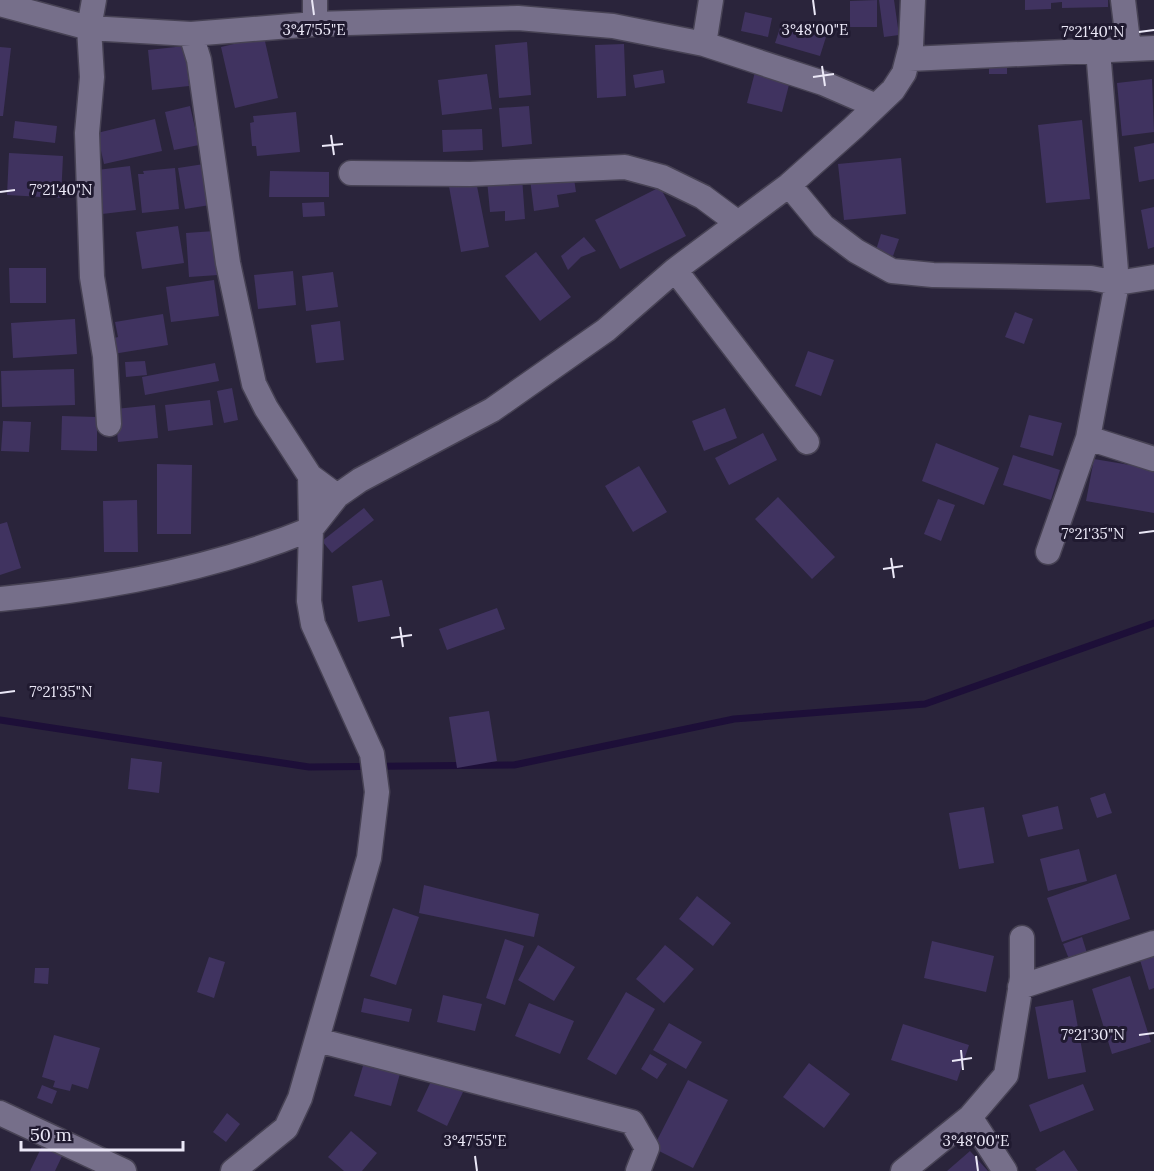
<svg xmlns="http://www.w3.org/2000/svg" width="1154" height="1171" viewBox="0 0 1154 1171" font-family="Lora,serif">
	<rect width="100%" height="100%" fill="#2a243b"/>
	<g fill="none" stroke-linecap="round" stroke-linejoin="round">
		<path stroke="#1d0f38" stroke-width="7" d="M0,720l309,47 205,-2 220,-46 191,-15 229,-81"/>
	</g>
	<path fill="#403360" d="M877,0v27h-27v-26z
		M879,0h15l5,35 -15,2z
		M1025,0h83v7l-46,1v-6l-11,1v6l-26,1z
		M745,12l27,6 -4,19 -27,-6z
		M781,25l45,12 -6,19 -45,-13z
		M264,37l14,61 -43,10 -14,-61z
		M527,42l4,53 -32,3 -4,-53z
		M624,44l2,52 -29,2 -2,-53z
		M185,46l4,40 -37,4 -4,-40z
		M0,47l11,1 -8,68h-3z
		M989,57h18v17h-18z
		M756,68l35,9 -9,35 -35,-9z
		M663,70l2,13 -30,5 -2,-13z
		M487,74l5,35 -50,6 -4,-35z
		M1152,79l2,53 -32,4 -5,-53z
		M190,106l9,39 -25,5 -9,-38z
		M529,106l3,38 -30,3 -3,-39z
		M296,112l4,40 -43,4 -1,-10h-4l-2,-23 4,-1 -1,-6z
		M155,119l7,32 -58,13 -7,-31z
		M1082,120l8,79 -44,4 -8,-78z
		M15,121l42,5 -2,17 -42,-5z
		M482,129l1,21 -40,2 -1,-22z
		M1154,143v36l-15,3 -5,-35z
		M9,153l54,3 -2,42 -54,-3z
		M901,158l5,56 -62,6 -6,-56z
		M204,164l6,41 -25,4 -7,-41z
		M130,166l6,44 -34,4 -5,-44z
		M175,168l4,41 -37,4 -4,-39h6l-1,-3z
		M270,171l59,1v25h-60z
		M573,172l3,20 -19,3 2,12 -25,4 -4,-32z
		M475,176l14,71 -28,5 -13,-71z
		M522,177l3,42 -20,2v-10l-15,1 -3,-32z
		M660,187l26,49 -66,33 -25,-49z
		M324,202l1,14 -22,1 -1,-14z
		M1154,207v40l-6,2 -7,-39z
		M178,226l6,37 -42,6 -6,-37z
		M215,231l3,44 -29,2 -3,-44z
		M881,234l18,5 -6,17 -17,-6z
		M584,237l12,14 -15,6 -13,13 -7,-14z
		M536,252l35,45 -31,24 -35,-45z
		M9,268h37v35h-36z
		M293,271l3,34 -38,4 -4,-34z
		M333,272l5,35 -32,4 -4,-35z
		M214,280l5,36 -48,6 -5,-35z
		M1015,312l18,7 -9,25 -19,-7z
		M163,314l5,31 -55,9 -2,-15 7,-2 -3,-15z
		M75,319l2,35 -64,4 -2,-35z
		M340,321l4,39 -28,3 -5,-38z
		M808,351l26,9 -13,36 -26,-10z
		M145,361l2,14 -21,2 -1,-15z
		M215,363l4,18 -74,14 -3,-18z
		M74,369l1,36 -73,2 -1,-36z
		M232,388l6,32 -14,3 -7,-32z
		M210,400l3,25 -45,6 -3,-26z
		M155,405l3,33 -40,4 -3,-33z
		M725,408l12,30 -33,13 -12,-30z
		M1029,415l33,8 -9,33 -33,-9z
		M62,416l35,1v34l-36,-1z
		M3,421l28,1 -2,30 -28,-1z
		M763,433l14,27 -48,25 -14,-27z
		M936,443l63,25 -15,37 -62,-24z
		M1013,455l47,15 -9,30 -48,-15z
		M1094,459l60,10v44l-68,-12z
		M157,464l35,1 -1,69h-34z
		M639,466l28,46 -34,20 -28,-46z
		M778,497l57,60 -23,22 -57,-60z
		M938,499l17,6 -14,36 -17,-7z
		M137,500l1,52h-34l-1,-51z
		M364,508l10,12 -42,33 -10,-12z
		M7,522l14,46 -21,7v-51z
		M382,580l8,36 -32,6 -6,-36z
		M497,608l8,21 -58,21 -8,-21z
		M489,711l8,50 -40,7 -8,-51z
		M131,758l31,4 -3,31 -31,-4z
		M1105,793l7,20 -15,5 -7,-20z
		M1058,806l5,23 -35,8 -6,-22z
		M984,807l10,56 -35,6 -10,-56z
		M1079,849l8,32 -39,10 -8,-32z
		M1116,874l14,45 -68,23 -15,-44z
		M424,885l115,29 -5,23 -115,-24z
		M697,896l34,27 -18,23 -34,-27z
		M393,908l26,9 -23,68 -26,-9z
		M1082,937l5,16 -18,6 -6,-15z
		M505,939l19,7 -19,59 -19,-7z
		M932,941l62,15 -8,36 -62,-14z
		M538,945l37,22 -21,34 -36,-21z
		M665,945l29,24 -30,34 -28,-24z
		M1154,956v32l-5,2 -9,-30z
		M209,957l16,5 -11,36 -17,-6z
		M35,968h14l-1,16 -14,-1z
		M1130,976l21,66 -39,12 -20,-65z
		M626,992l29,17 -39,66 -29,-16z
		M443,995l39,9 -7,27 -38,-9z
		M364,998l48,11 -3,13 -48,-10z
		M1073,1000l13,72 -38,7 -13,-72z
		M529,1003l45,18 -14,33 -45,-18z
		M669,1023l33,19 -16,27 -33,-19z
		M903,1024l66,21 -12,36 -66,-21z
		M54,1035l46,13 -12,41 -16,-5 -2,7 -17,-4 2,-6 -13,-4z
		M650,1054l17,10 -10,15 -16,-10z
		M365,1059l36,11 -10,36 -37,-10z
		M809,1063l41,31 -26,34 -41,-31z
		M433,1077l30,15 -16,34 -30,-15z
		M688,1080l40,20 -35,68 -40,-20z
		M1083,1084l11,26 -54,22 -11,-27z
		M42,1085l15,6 -5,13 -15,-6z
		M227,1113l13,11 -14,18 -13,-10z
		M351,1131l26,22 -15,18h-18l-16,-14z
		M44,1142l20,10 -9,19h-25z
		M1064,1150l14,21h-41l-2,-2z
		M970,1151l18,20h-41z"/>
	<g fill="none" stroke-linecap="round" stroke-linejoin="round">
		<defs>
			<path id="minor" d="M94,0l-5,28 3,49 -5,56 5,144 13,79 4,68
				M1123,0l6,49
				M0,4l89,24 102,6 124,-10 203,-6 95,8 91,18 119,39 53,23
				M315,24v-24
				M191,34l8,26 29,203 26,121 12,24 44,68 27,20
				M704,44l7,-44
				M909,59l245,-11
				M351,173l119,1 155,-7 37,10 41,20 35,26
				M789,185l34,41 33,25 36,20 41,4 158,3 26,5 37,-6
				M675,270l132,172
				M1088,438l66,21
				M1048,552l40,-114 29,-155 -19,-233
				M0,599c105,-10 213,-30 311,-70l-1,-53
				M1020,987l134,-44
				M317,1040l315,82 15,26 -9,23
				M0,1113l124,58
				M970,1117l35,54
				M233,1171l53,-43 14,-30 69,-240 8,-66 -5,-38 -59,-130 -4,-23 2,-72 26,-33 23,-16 132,-70 114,-80 69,-60 114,-85 64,-57 40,-38 11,-17 7,-27 2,-46
				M903,1171l67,-54 36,-42 16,-97v-40"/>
		</defs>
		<use href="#minor" stroke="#474254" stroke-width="27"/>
		<use href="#minor" stroke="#766f8a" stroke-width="24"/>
	</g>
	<path fill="none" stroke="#ebe8f7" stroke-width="2" d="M312,0l2,15M813,0l2,15M1139,32l15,-2M822,66l3,20M813,77l21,-3M331,135l3,20M322,146l21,-2M0,192l15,-2M1139,533l15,-2M891,558l3,20M883,569l20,-3M400,627l3,20M391,638l21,-3M0,693l15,-2M1139,1035l15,-2M961,1050l2,20M952,1061l20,-3M475,1156l2,15M976,1156l2,15"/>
	<g font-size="15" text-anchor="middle" fill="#ebe8f7" stroke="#201a30" stroke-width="6" stroke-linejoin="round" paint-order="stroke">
		<text x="314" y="35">3°47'55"E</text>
		<text x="815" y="35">3°48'00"E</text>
		<text x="1093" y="37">7°21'40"N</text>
		<text x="61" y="195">7°21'40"N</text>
		<text x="1093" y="539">7°21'35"N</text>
		<text x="61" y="697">7°21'35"N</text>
		<text x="1093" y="1040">7°21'30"N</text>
		<text x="475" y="1146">3°47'55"E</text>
		<text x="976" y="1146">3°48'00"E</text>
	</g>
	<path d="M21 1141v9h162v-9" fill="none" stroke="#ebe8f7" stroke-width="3"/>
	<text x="30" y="1141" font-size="18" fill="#ebe8f7" stroke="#201a30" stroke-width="4.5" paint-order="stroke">50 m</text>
</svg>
